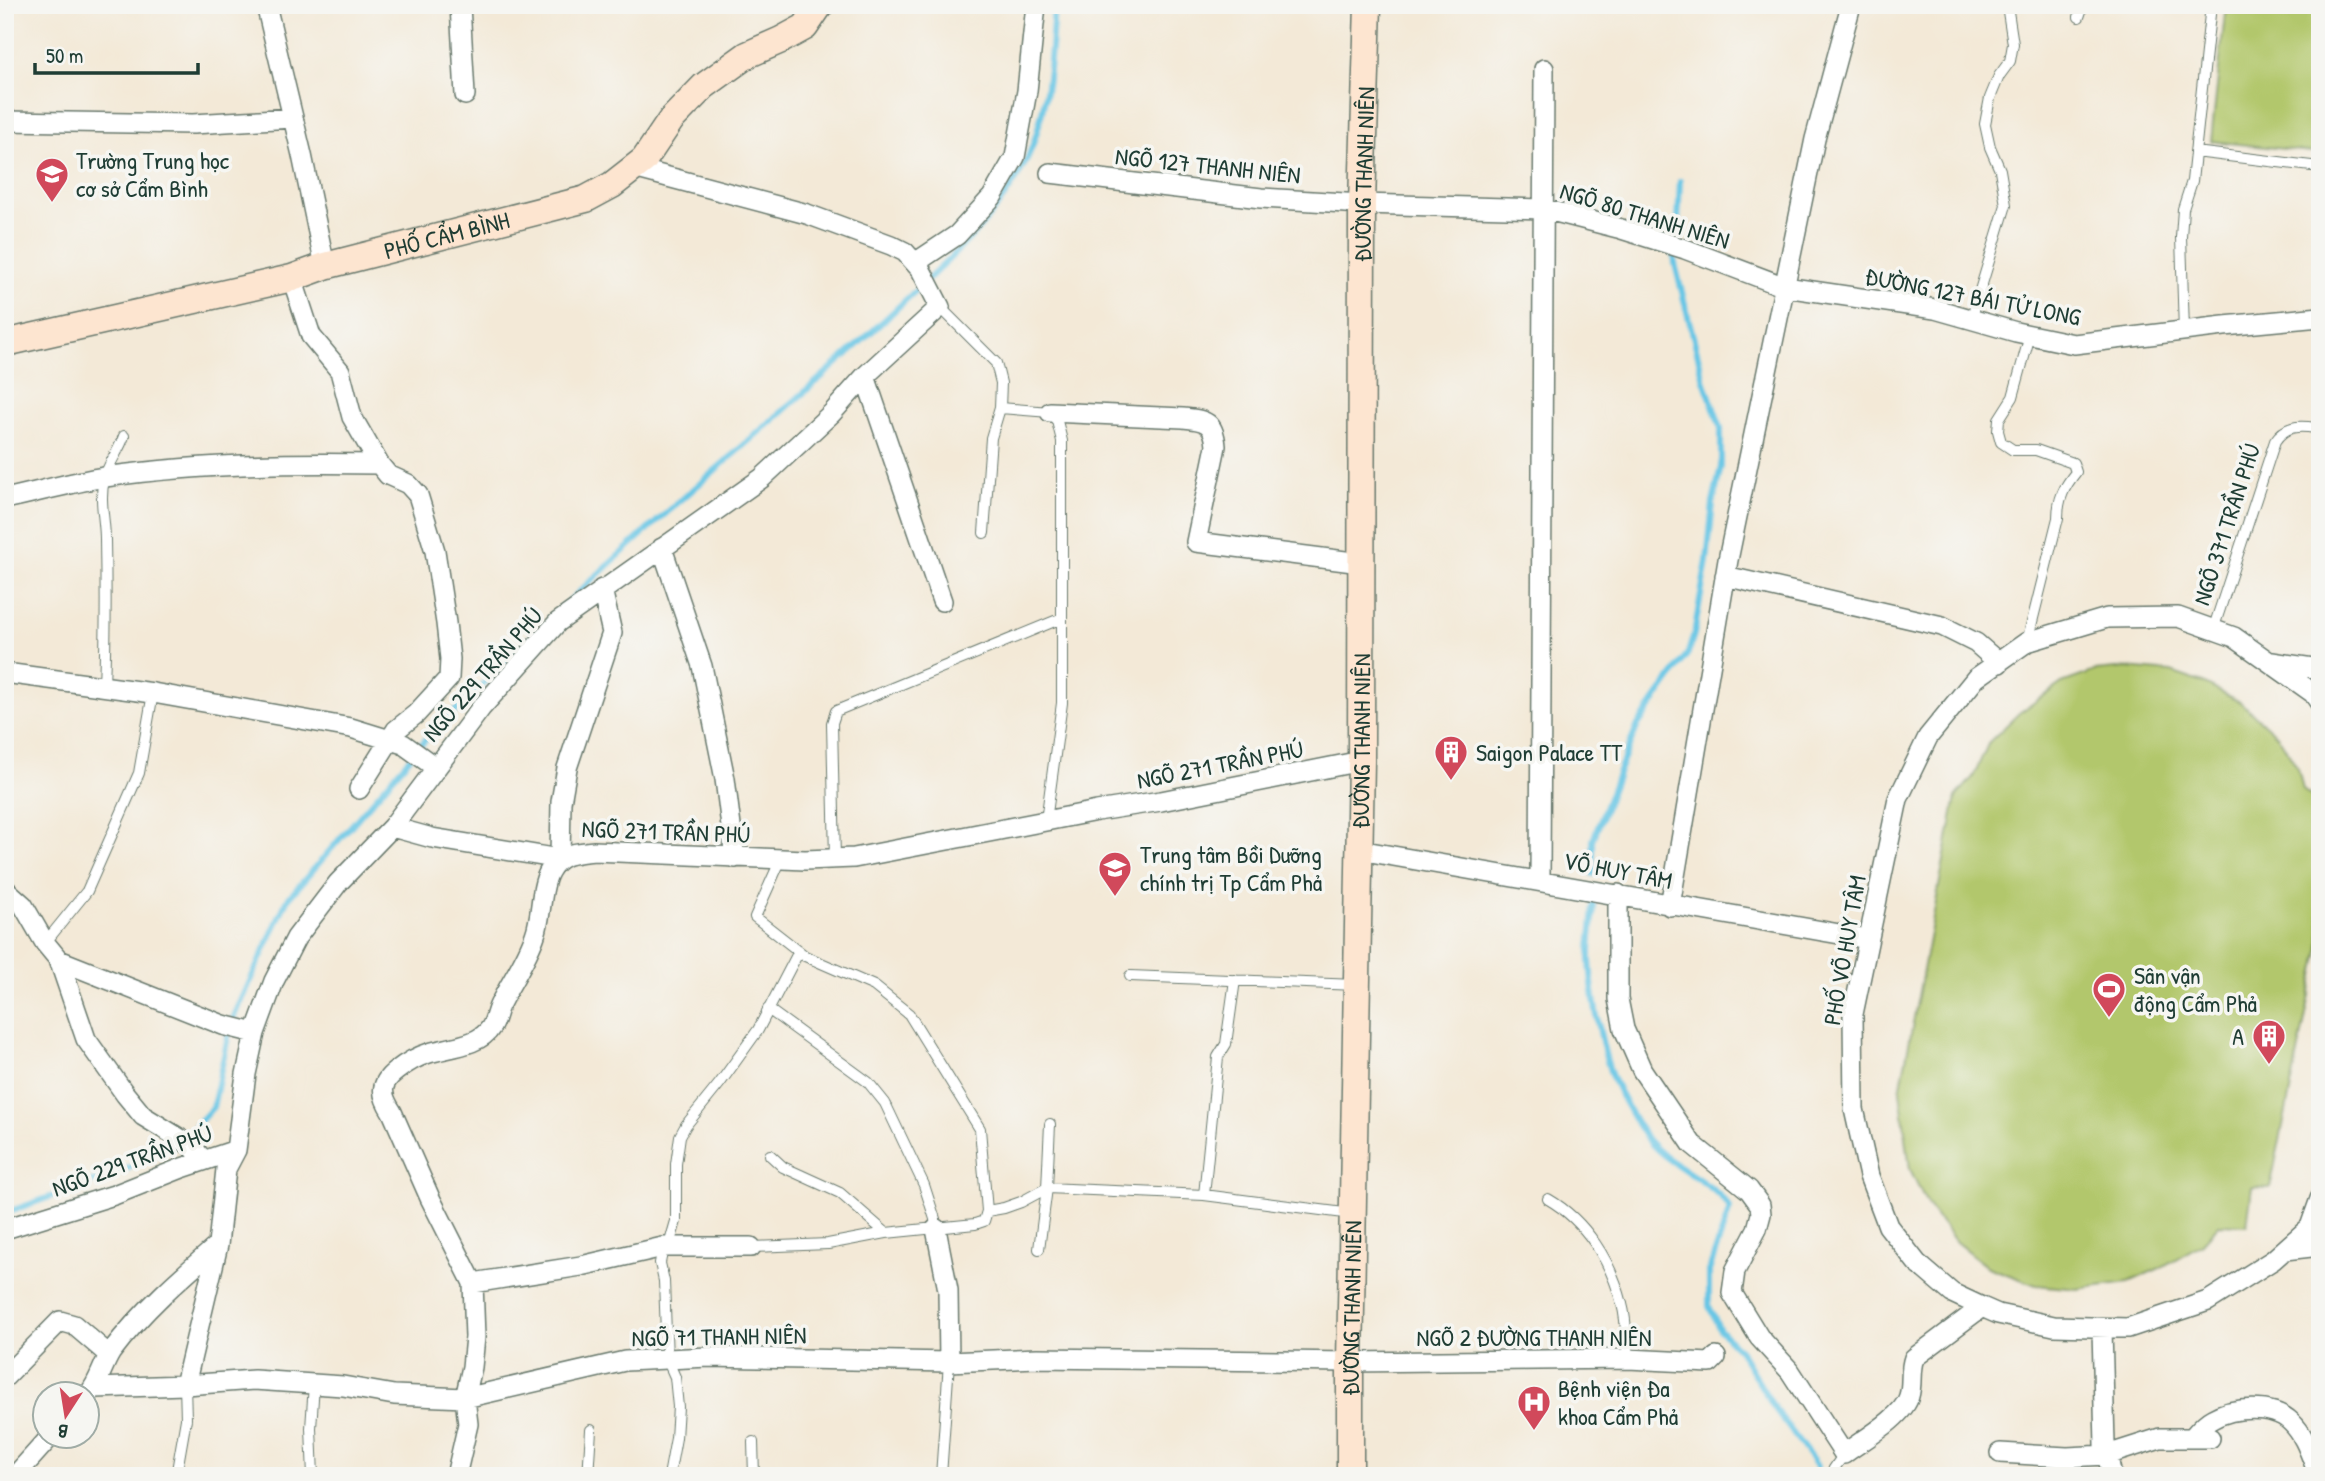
<svg xmlns="http://www.w3.org/2000/svg" width="2325" height="1481" viewBox="0 0 2325 1481" font-family="'Patrick Hand',sans-serif">
	<rect width="100%" height="100%" fill="#f6f6f2"/>
	<filter id="ink" filterUnits="userSpaceOnUse"><feTurbulence type="fractalNoise" baseFrequency=".0143" numOctaves="2"/><feDisplacementMap in="SourceGraphic" scale="14" xChannelSelector="R" yChannelSelector="G"/><feConvolveMatrix kernelMatrix="1 2 1 2 8 2 1 2 1" color-interpolation-filters="sRGB"/></filter>
	<filter id="wash" filterUnits="userSpaceOnUse"><feTurbulence type="fractalNoise" baseFrequency=".00686" numOctaves="4" result="noise"/><feDisplacementMap in="SourceGraphic" scale="28" xChannelSelector="R" yChannelSelector="G"/><feGaussianBlur stdDeviation="1.57" result="paint"/><feColorMatrix in="noise" values="0 0 0 0 0 0 0 0 0 0 0 0 0 0 0 0 0 1.4 0 .05"/><feComposite in="paint" operator="in"/></filter>
	<g filter="url(#wash)">
		<rect width="100%" height="100%" fill="#f3e9d7"/>
		<path fill="#b2c76c" stroke="#688250" stroke-width="2" d="M2226,5h94v148l-109,-12z
			M2127,668l44,4 32,11 37,19 37,33 21,33 5,22 17,13v144l-50,241 -18,-1 -5,38 -28,-1 -18,20 -41,24 -32,14 -51,7 -41,-4 -48,-18 -32,-25 -29,-38 -17,-35 -10,-78 56,-294 17,-20 16,-35 30,-29 43,-30 33,-12z"/>
		<g fill="none" stroke-linecap="round" stroke-linejoin="round">
			<path stroke="#67c6e5" stroke-width="6" d="M1678,222l2,-41
				M559,611c108,-104 226,-197 335,-300 48,-46 103,-90 132,-150 22,-47 25,-105 28,-156
				M1593,874v-34l28,-74 17,-41 38,-54 12,-18 6,-19 13,-73 6,-58 8,-36v-39l-17,-48 -29,-116 -1,-15
				M1594,902c0,20 -5,39 -4,59 2,32 10,79 20,110 5,16 28,57 39,70 23,27 61,38 81,67l-21,63v35l11,24 20,21 33,55 44,60
				M5,1213l118,-42 61,-32 29,-32 18,-84 56,-123 140,-162 109,-105"/>
		</g>
	</g>
	<g filter="url(#ink)">
		<g fill="none" stroke-linecap="round" stroke-linejoin="round">
			<defs>
				<path id="lane" d="M2079,17l4,-12
					M2195,152l125,15
					M940,307l56,56 5,20 -1,25 -9,30 -7,95
					M1971,320l35,-115 -6,-35 -10,-23 -5,-23 5,-26 9,-22 11,-15 3,-17 -6,-39
					M2184,331l-3,-94 2,-28 9,-28 19,-176
					M1000,408l50,4 7,9 5,20v262l-16,118
					M2213,630l62,-189c10,-15 23,-16 40,-13l5,-4
					M2027,642l31,-124c0,-19 6,-31 18,-46l-3,-9 -37,-13h-23l-12,-8 -3,-11 1,-12 14,-22 17,-62
					M104,685c2,-48 2,-97 1,-146 0,-19 -6,-39 -1,-59 2,-13 15,-29 20,-44
					M835,859l-3,-136 4,-12 226,-93
					M45,943l42,-52 52,-118 14,-80
					M1130,976l226,9
					M768,1009l100,73 17,21 39,82 11,34 1,10
					M770,1155l13,12 57,26 46,40 89,-9 9,-3 3,-10 -7,-82 -71,-115 -35,-28 -69,-30 -50,-39 26,-58
					M1204,1195l14,-138 8,-13 9,-64
					M1548,1199c38,22 63,62 74,105 5,17 4,37 6,55
					M987,1211l17,-3 17,-6 26,-14 157,7 148,19
					M751,1247l77,-3 58,-11
					M1039,1249l8,-61 3,-64
					M753,1442l1,34
					M176,1476l10,-57 -1,-34
					M313,1476l-2,-48 3,-44
					M588,1476l3,-46
					M669,1476l7,-38 2,-31 -3,-30 -8,-18 -3,-78 -4,-18 3,-16 7,-5 6,-21v-57l4,-28 6,-11 34,-42 38,-53 41,-79
					M941,1476l8,-114
					M1829,1476l15,-22"/>
				<path id="street" d="M266,5l36,150 23,111
					M460,5l5,90
					M5,121l188,3 100,-6
					M1050,173l211,25 101,6 182,5 74,19 67,21 100,38 150,22 81,23 58,12 150,-18 96,-9
					M915,263l42,-28 35,-38 23,-40 12,-66 9,-86
					M292,278l19,58 29,35 12,46 27,47 9,11 20,9 10,11 17,56 11,72 4,36 -1,19 -33,36 -20,16 -37,59
					M865,376l77,225
					M1050,412l133,6c23,2 31,4 33,28l-20,96 165,21
					M5,499c33,-7 67,-17 100,-22 91,-13 182,-15 274,-13
					M662,548l40,118 23,113 10,79
					M1725,576l217,50 34,17 23,20
					M2272,662l48,7
					M5,673l148,20 198,35 52,16 32,23
					M2320,703l-7,-10 -79,-56 -56,-20 -71,1 -80,24 -51,36 -48,59 -30,62 -45,215 1,95 15,67 19,50 29,37 35,30 30,14 16,7 56,12 74,2 80,-27 65,-41 37,-33 10,-28
					M392,827l40,11 128,21 1,-57 6,-34 45,-135 -10,-44
					M1359,850l509,89
					M1540,881l4,-812
					M5,889l18,16 22,38 14,17 27,79 39,55 18,22 49,30 11,14
					M1618,894v105l6,30 18,41 50,74 57,46 11,15 1,9 -4,15 -22,42 -3,22 27,44 31,34 54,83c17,-13 60,-37 65,-58 4,-13 0,-25 5,-38l68,-51
					M1670,906l58,-346 87,-421 36,-134
					M59,960l164,65 32,8
					M5,1229l109,-34 68,-27 54,-18
					M936,1229l12,61 1,72
					M2285,1250l35,-4
					M473,1283l108,-17 82,-19h88
					M2102,1329l3,116 7,31
					M5,1377l55,-56 14,4 35,30
					M185,1385l33,-140 8,-76 10,-19 10,-76 9,-41 19,-52 22,-43 42,-55 54,-56 89,-119 77,-86 204,-144 70,-65 33,-37 75,-69 -19,-37 -16,-18 -14,-7 -84,-31 -173,-46
					M95,1388l90,-3 69,-5 89,6 51,9 71,3 160,-37 84,-4 240,5 88,-4 313,4 278,-3 82,4 6,-6
					M88,1395c11,-12 14,-29 23,-43 31,-41 69,-74 107,-107
					M2192,1438c6,-7 12,-15 20,-19 21,-12 61,-15 79,3 15,14 20,35 28,54
					M2000,1453l67,4 40,-2 53,-17h50
					M15,1476l36,-40
					M456,1476l12,-52 -3,-26 7,-31 3,-30 -2,-54 -43,-85 -38,-86c-11,-17 -13,-28 4,-41 10,-8 20,-14 33,-18 19,-6 51,-7 62,-26 5,-8 5,-17 10,-25 11,-22 26,-43 34,-67 7,-18 5,-47 14,-63 10,-19 26,-19 45,-21l211,9 49,-2 243,-47 64,-10 200,-40"/>
				<g id="secondary">
					<path id="s1" d="M5,343l287,-65 33,-12 261,-67 26,-14 32,-25 27,-40 33,-34 43,-31 34,-15 24,-13 15,-22"/>
					<path id="s2" d="M1350,1476v-114l11,-601 1,-557 6,-199"/>
				</g>
			</defs>
			<use href="#lane" stroke="#69796d" stroke-width="12"/>
			<use href="#street" stroke="#69796d" stroke-width="22"/>
			<use href="#secondary" stroke="#69796d" stroke-width="29"/>
			<use href="#lane" stroke="#fff" stroke-width="10"/>
			<use href="#street" stroke="#fff" stroke-width="19"/>
			<use href="#secondary" stroke="#fde5d0" stroke-width="26"/>
		</g>
	</g>
	<defs>
		<symbol id="school-pin" viewBox="-11 -11 22 30"><path d="M0 17L-7.5 6A9.5 9.5 0 1 1 7.5 6Z" fill="#d1495b" stroke="#f6f6f2"/><path d="M0-5L7-2L0 1L-7-2ZM-4 1L0 2.5L4 1V4Q0 6-4 4Z" fill="#fff"/></symbol>
		<symbol id="building-pin" viewBox="-11 -11 22 30"><path d="M0 17L-7.5 6A9.5 9.5 0 1 1 7.5 6Z" fill="#d1495b" stroke="#f6f6f2"/><path d="M-4-6H4V6H1V3H-1V6H-4ZM-2.5-4.3h1.7v1.8h-1.7ZM.8-4.3h1.7v1.8H.8ZM-2.5-1h1.7V.8h-1.7ZM.8-1h1.7V.8H.8Z" fill="#fff"/></symbol>
		<symbol id="university-pin" viewBox="-11 -11 22 30"><path d="M0 17L-7.5 6A9.5 9.5 0 1 1 7.5 6Z" fill="#d1495b" stroke="#f6f6f2"/><path d="M0-5L7-2L0 1L-7-2ZM-4 1L0 2.5L4 1V4Q0 6-4 4Z" fill="#fff"/></symbol>
		<symbol id="stadium-pin" viewBox="-11 -11 22 30"><path d="M0 17L-7.5 6A9.5 9.5 0 1 1 7.5 6Z" fill="#d1495b" stroke="#f6f6f2"/><path d="M0-5a6.5 5 0 1 0 0 10a6.5 5 0 1 0 0-10ZM-3.5-1.8h7v3.6h-7Z" fill="#fff"/></symbol>
		<symbol id="hospital-pin" viewBox="-11 -11 22 30"><path d="M0 17L-7.5 6A9.5 9.5 0 1 1 7.5 6Z" fill="#d1495b" stroke="#f6f6f2"/><path d="M-5-5h3v3.5h4V-5h3V5h-3V1.5h-4V5h-3Z" fill="#fff"/></symbol>
	</defs>
	<g fill-rule="evenodd">
		<use href="#school-pin" x="33" y="155" width="38" height="52"/>
		<use href="#building-pin" x="1432" y="733" width="38" height="52"/>
		<use href="#university-pin" x="1096" y="849" width="38" height="52"/>
		<use href="#stadium-pin" x="2090" y="970" width="38" height="52"/>
		<use href="#building-pin" x="2250" y="1017" width="38" height="52"/>
		<use href="#hospital-pin" x="1515" y="1383" width="38" height="52"/>
	</g>
	<g text-anchor="middle" dominant-baseline="central" stroke-width="7" stroke-linejoin="round" paint-order="stroke">
		<g font-size="24" fill="#1f3d34" stroke="#f6f6f2" text-anchor="start">
			<text x="76" y="160">Trường Trung học<tspan x="76" dy="28">cơ sở Cẩm Bình</tspan></text>
			<text x="1476" y="752">Saigon Palace TT</text>
			<text x="1140" y="854">Trung tâm Bồi Dưỡng<tspan x="1140" dy="28">chính trị Tp Cẩm Phả</tspan></text>
			<text x="2134" y="975">Sân vận<tspan x="2134" dy="28">động Cẩm Phả</tspan></text>
			<text x="2244" y="1036" text-anchor="end">A</text>
			<text x="1558" y="1388">Bệnh viện Đa<tspan x="1558" dy="28">khoa Cẩm Phả</tspan></text>
		</g>
		<g font-size="24" fill="#1f3d34" stroke="#f6f6f2">
			<text transform="translate(1208 165) rotate(6)">NGÕ 127 THANH NIÊN</text>
			<text stroke="none"><textPath href="#s2" startOffset="1302">ĐƯỜNG THANH NIÊN</textPath></text>
			<text transform="translate(1645 215) rotate(17)">NGÕ 80 THANH NIÊN</text>
			<text stroke="none"><textPath href="#s1" startOffset="455">PHỐ CẨM BÌNH</textPath></text>
			<text transform="translate(1973 296) rotate(11)">ĐƯỜNG 127 BÁI TỬ LONG</text>
			<text transform="translate(2226 524) rotate(-72)">NGÕ 371 TRẦN PHÚ</text>
			<text transform="translate(482 674) rotate(-49)">NGÕ 229 TRẦN PHÚ</text>
			<text stroke="none"><textPath href="#s2" startOffset="735">ĐƯỜNG THANH NIÊN</textPath></text>
			<text transform="translate(1220 764) rotate(-11)">NGÕ 271 TRẦN PHÚ</text>
			<text transform="translate(666 831) rotate(2)">NGÕ 271 TRẦN PHÚ</text>
			<text transform="translate(1618 870) rotate(11)">VÕ HUY TÂM</text>
			<text transform="translate(1844 950) rotate(-80)">PHỐ VÕ HUY TÂM</text>
			<text transform="translate(132 1160) rotate(-20)">NGÕ 229 TRẦN PHÚ</text>
			<text stroke="none"><textPath href="#s2" startOffset="168">ĐƯỜNG THANH NIÊN</textPath></text>
			<text transform="translate(719 1336) rotate(-1)">NGÕ 71 THANH NIÊN</text>
			<text x="1534" y="1337">NGÕ 2 ĐƯỜNG THANH NIÊN</text>
		</g>
	</g>
	<rect width="2325" height="1481" fill="none" stroke="#f6f6f2" stroke-width="28"/>
	<g transform="translate(66 1415) rotate(192)"><circle r="33" fill="#f6f6f2" stroke="#a0aca6" stroke-width="2"/>
	<path d="M0-5L12 26L0 18L-12 26Z" fill="#d1495b"/>
	<text y="-10" font-size="19" font-weight="bold" text-anchor="middle" fill="#1f3d34">B</text>
	</g>
	<path d="M35 63v10h163v-10" fill="none" stroke="#1f3d34" stroke-width="3.5"/>
	<text x="46" y="63" font-size="21" fill="#1f3d34" stroke="#f6f6f2" stroke-width="5" paint-order="stroke">50 m</text>
</svg>
